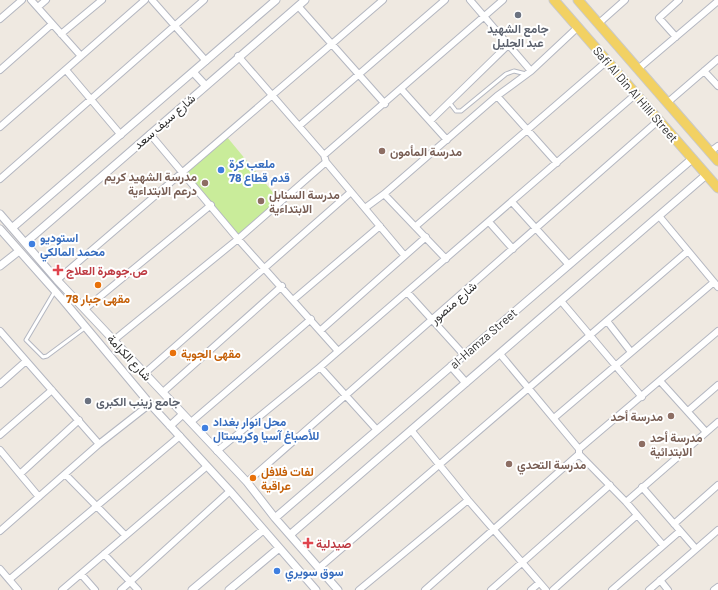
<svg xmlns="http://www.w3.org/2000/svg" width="718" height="590" viewBox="0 0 718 590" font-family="Barlow,Vazirmatn,sans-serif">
	<rect width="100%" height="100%" fill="#efe9e1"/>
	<path fill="#c9ec9a" d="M227,137l54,65 -43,37 -55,-67z"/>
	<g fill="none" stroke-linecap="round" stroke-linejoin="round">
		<defs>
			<path id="service" d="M449,102l7,9h5l45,-37 8,-3 12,3
				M55,291l-29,49 17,17 4,-1 39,-29"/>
			<path id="minor" d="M31,0l50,56
				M152,0l54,61
				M470,0l61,71
				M298,6l87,98
				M38,7l8,-7
				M0,19l22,-19
				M598,24l27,-24
				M61,34l41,-34
				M676,37l-17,-19 20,-18
				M238,56l86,99 2,7 78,93
				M638,69l80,-68
				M0,70l52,-46
				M66,70l55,65
				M704,71l14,15
				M401,89l46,51
				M497,96l60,67
				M667,103l51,-44
				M430,121l78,-76
				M299,126l146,-126
				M0,127l145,-127
				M150,134l88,105 100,112
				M710,152l8,-6
				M324,155l179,-155
				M0,179l204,-179
				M384,194l62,65
				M512,202l57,63
				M365,208l19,-14 113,-98 34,-25 47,-44
				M659,216l59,71
				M489,222l24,27
				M416,226l191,-165
				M57,280l326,-280
				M407,292l57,63
				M293,300l87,-74
				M561,301l81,96
				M85,309l126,-104
				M607,321l24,31
				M321,330l105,-93
				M0,331l99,113
				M114,340l124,-101 88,-77
				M500,354l79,95v5l47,48 37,43
				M320,367l57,63
				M145,373l206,-181
				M660,381l46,51
				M0,384l26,-23
				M163,392l119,-106
				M688,411l30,-26
				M554,418l160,-136
				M191,422l120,-103
				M411,430l57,70 78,90
				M0,435l52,-45
				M579,449l139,-118
				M0,450l39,47
				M217,451l103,-84 316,-273
				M20,474l59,-54
				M65,474l60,61
				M247,482l412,-362
				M642,487l54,62
				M626,502l92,-80
				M674,524l44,-39
				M0,531l99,-87 51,-40
				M104,554l34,36
				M319,568l369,-317
				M0,569l18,21
				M81,574l14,16
				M10,579l170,-143
				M660,580l8,10
				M62,590l144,-123
				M121,590l109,-99
				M359,590l109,-90
				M425,590l154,-136
				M491,590l119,-105
				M531,590l8,-7
				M553,590l83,-74
				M612,590l68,-59
				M649,590l69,-60
				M714,590l4,-3"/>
			<path id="tertiary" d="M193,72l12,13
				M0,214l57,66 190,202 28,36 63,72
				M12,228l264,-228
				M0,229l63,71 87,104 80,87 86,99
				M25,243l280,-243
				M0,266l19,-15
				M451,366l15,17
				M170,426l13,-12
				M275,518l417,-359
				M291,534l415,-359
				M192,590l71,-60
				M229,590l50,-42"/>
			<path id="primary" d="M554,0l164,188
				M578,0l140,161"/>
		</defs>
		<use href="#service" stroke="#b4b7c1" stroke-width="5"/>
		<use href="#minor" stroke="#b4b7c1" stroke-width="8"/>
		<use href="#tertiary" stroke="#b4b7c1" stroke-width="9"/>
		<use href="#primary" stroke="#c9c9c9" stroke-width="11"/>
		<use href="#service" stroke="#fff" stroke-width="3"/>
		<use href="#minor" stroke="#fff" stroke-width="6"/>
		<use href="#tertiary" stroke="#fff" stroke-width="7"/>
		<use href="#primary" stroke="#f2d163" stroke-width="9"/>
	</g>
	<g fill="#6b7280" stroke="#fff" stroke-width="1.5">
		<circle cx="518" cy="15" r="4"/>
		<circle cx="88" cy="401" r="4"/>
	</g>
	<g fill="#8d6e63" stroke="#fff" stroke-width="1.5">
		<circle cx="382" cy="151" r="4"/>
		<circle cx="205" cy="183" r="4"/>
		<circle cx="261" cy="201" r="4"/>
		<circle cx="671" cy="416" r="4"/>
		<circle cx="642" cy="444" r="4"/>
		<circle cx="509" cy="464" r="4"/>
	</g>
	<g fill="#3f7fe0" stroke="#fff" stroke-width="1.5">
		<circle cx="221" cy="170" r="4"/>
		<circle cx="32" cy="244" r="4"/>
		<circle cx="205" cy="428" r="4"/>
		<circle cx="277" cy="571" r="4"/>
	</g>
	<g fill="#e0444e" stroke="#fff" stroke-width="1.5">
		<path d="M56 264h4v4h4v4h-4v4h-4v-4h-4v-4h4z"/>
		<path d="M306 537h4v4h4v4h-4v4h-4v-4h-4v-4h4z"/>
	</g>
	<g fill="#e8710a" stroke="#fff" stroke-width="1.5">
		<circle cx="98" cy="285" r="4"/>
		<circle cx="173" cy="353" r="4"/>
		<circle cx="253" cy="478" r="4"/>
	</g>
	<g text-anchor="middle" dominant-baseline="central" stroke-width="4" stroke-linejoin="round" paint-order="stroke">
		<g font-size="12" font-weight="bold" fill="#5b616d" stroke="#fff">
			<text x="518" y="28">جامع الشهيد<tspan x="518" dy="14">عبد الجليل</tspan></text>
			<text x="96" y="401" text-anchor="start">جامع زينب الكبرى</text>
		</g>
		<g font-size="12" fill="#2e2e2e" stroke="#fff">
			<text transform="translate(636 94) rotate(49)">Safi Al Din Al Hilli Street</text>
			<text transform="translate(164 121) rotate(-41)">شارع سيف سعد</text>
			<text transform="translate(453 302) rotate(-41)">شارع منصور</text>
			<text transform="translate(483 338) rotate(-41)">al-Hamza Street</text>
			<text transform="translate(130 357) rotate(47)">شارع الكرامة</text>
		</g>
		<g font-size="12" font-weight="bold" fill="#785e54" stroke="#fff" text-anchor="start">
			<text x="390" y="151">مدرسة المأمون</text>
			<text x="197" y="176" text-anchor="end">مدرسة الشهيد كريم<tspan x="197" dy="14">درعم الابتداءية</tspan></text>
			<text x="269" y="194">مدرسة السنابل<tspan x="269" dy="14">الابتداءية</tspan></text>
			<text x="663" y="416" text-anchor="end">مدرسة أحد</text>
			<text x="650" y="437">مدرسة أحد<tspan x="650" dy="14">الابتدائية</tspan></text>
			<text x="517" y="464">مدرسة التحدي</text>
		</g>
		<g font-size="12" font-weight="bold" fill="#366cbe" stroke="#fff" text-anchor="start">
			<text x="229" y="163">ملعب كرة<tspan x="229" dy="14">قدم قطاع 78</tspan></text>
			<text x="40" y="237">استوديو<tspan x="40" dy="14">محمد المالكي</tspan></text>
			<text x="213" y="421">محل انوار بغداد<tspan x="213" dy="14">للأصباغ آسيا وكريستال</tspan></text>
			<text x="285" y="571">سوق سويري</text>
		</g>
		<g font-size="12" font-weight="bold" fill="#be3a42" stroke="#fff" text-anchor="start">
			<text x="66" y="270">ص.جوهرة العلاج</text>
			<text x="316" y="543">صيدلية</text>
		</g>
		<g font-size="12" font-weight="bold" fill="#c56008" stroke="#fff" text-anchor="start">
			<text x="98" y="298" text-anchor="middle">مقهى جبار 78</text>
			<text x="181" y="353">مقهى الجوية</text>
			<text x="261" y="471">لفات فلافل<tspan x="261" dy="14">عراقية</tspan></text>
		</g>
	</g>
</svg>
